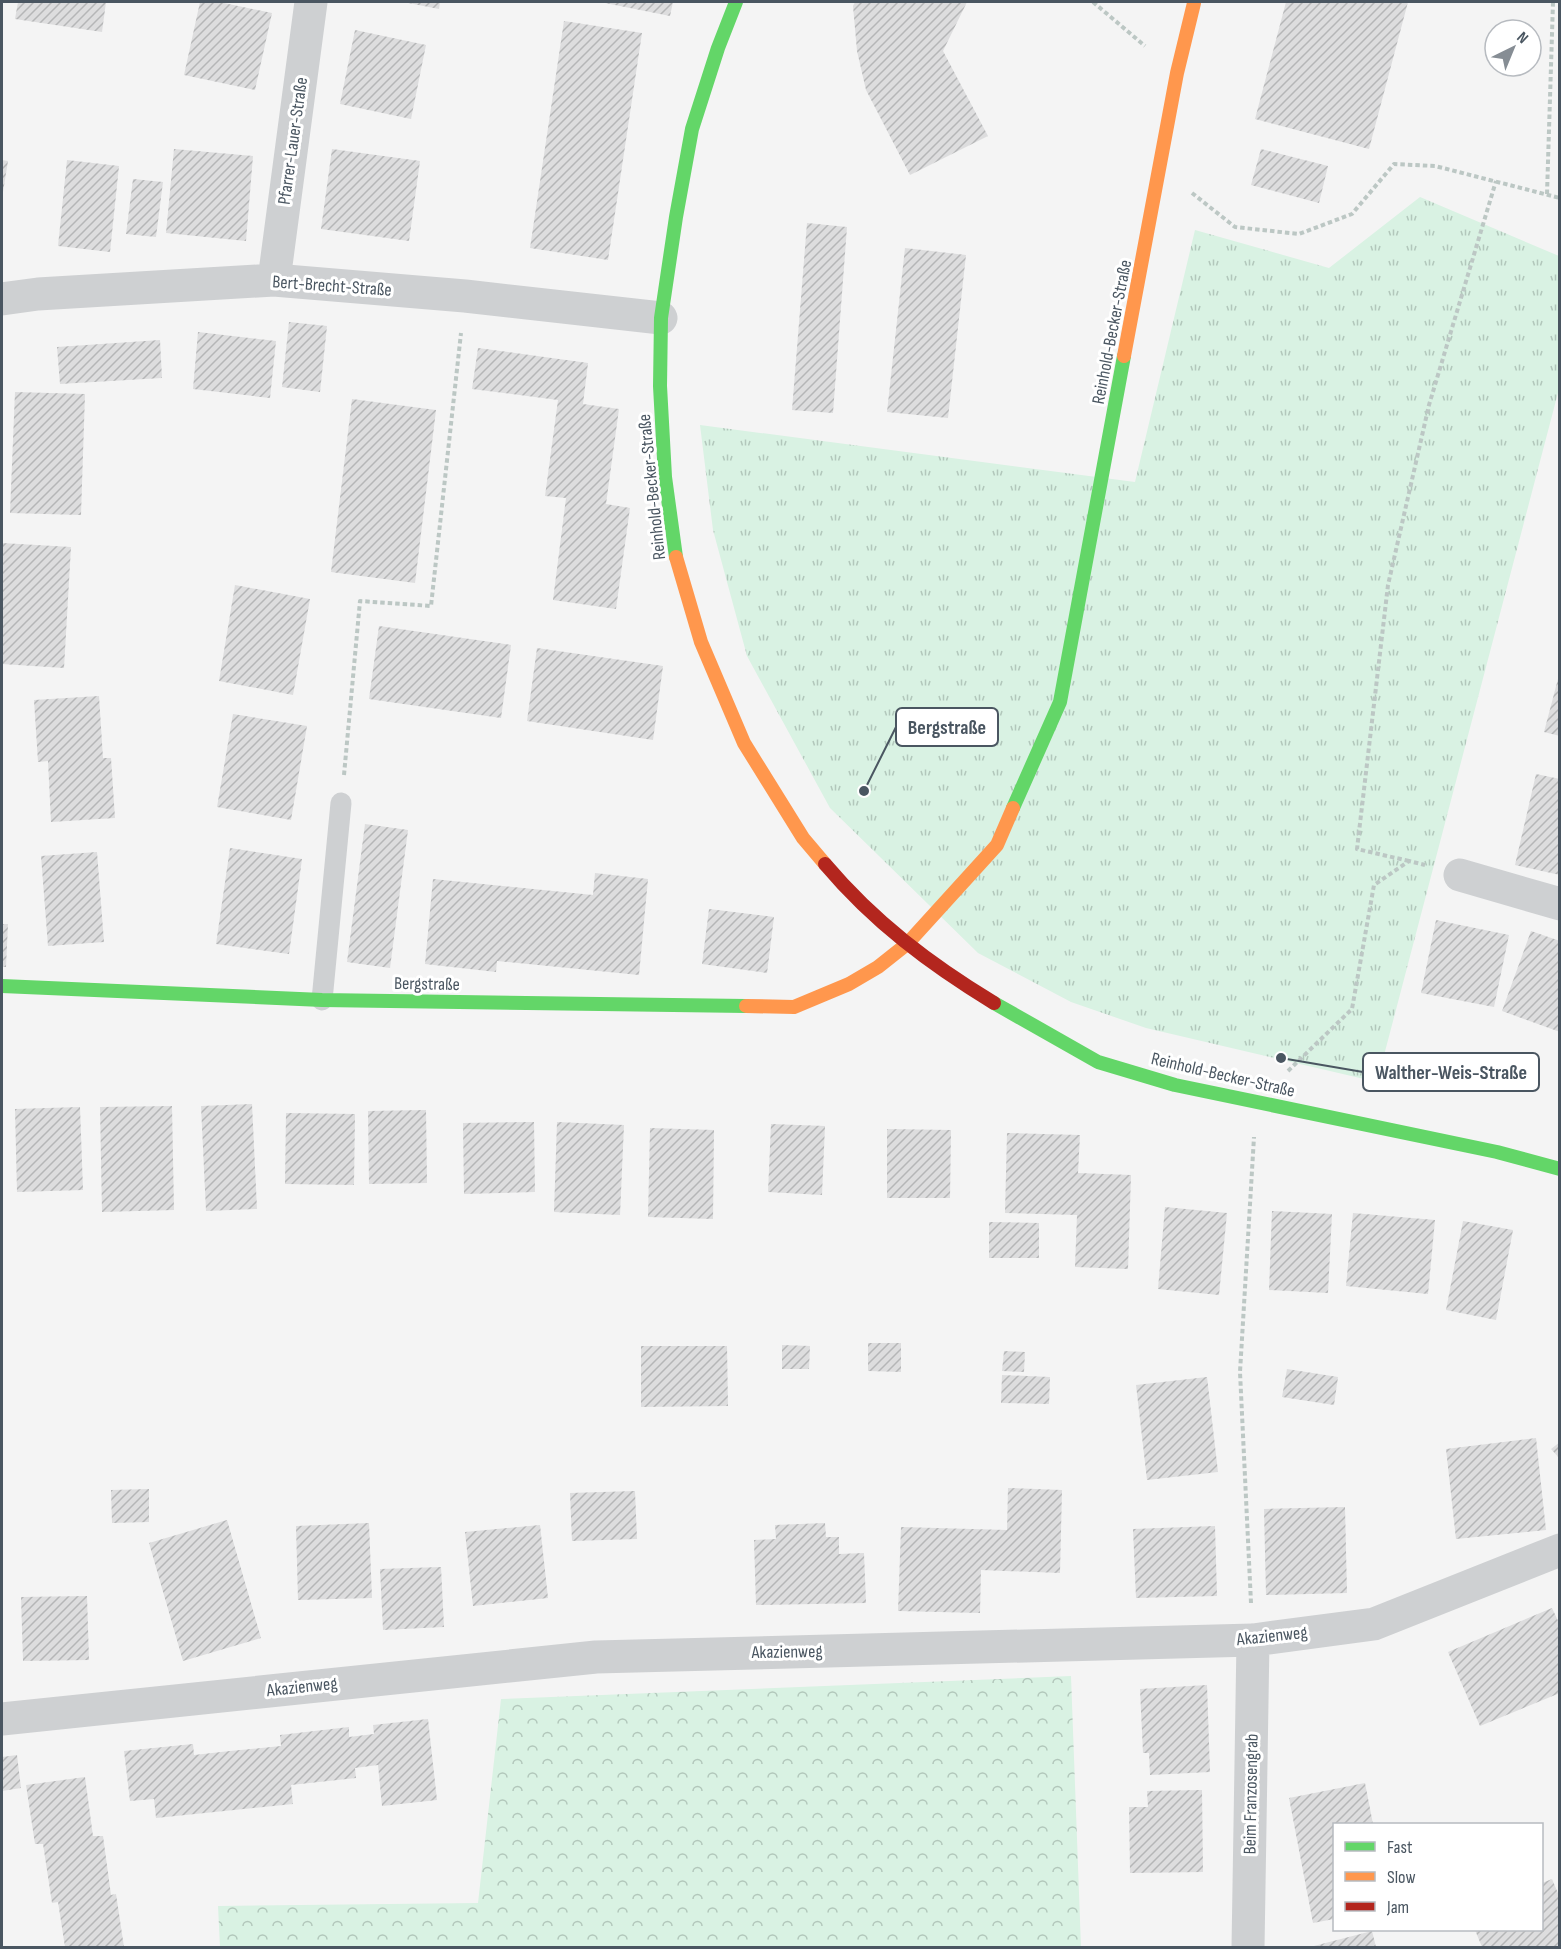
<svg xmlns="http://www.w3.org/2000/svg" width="1561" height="1949" viewBox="0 0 1561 1949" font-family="'Sofia Sans Condensed',sans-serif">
	<defs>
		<pattern id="forest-crowns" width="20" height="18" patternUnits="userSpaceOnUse" patternTransform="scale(1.5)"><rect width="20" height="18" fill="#d9f2e3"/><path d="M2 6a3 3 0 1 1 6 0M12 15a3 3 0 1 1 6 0" fill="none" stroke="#b2c7bb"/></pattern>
		<pattern id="park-tufts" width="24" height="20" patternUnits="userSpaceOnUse" patternTransform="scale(1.5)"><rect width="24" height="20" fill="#d9f2e3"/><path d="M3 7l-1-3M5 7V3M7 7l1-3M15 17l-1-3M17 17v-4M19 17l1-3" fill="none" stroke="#b2c7bb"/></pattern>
		<pattern id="building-hatch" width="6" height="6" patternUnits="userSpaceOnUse" patternTransform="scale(1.5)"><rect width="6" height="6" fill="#ddddde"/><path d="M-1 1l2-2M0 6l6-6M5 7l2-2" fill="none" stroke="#b5b6b7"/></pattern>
	</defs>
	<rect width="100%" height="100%" fill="#f4f4f4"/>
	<path fill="url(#forest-crowns)" d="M1071,1676l10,271h-861l-2,-41 260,-3 23,-204z"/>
	<path fill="url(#park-tufts)" d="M1420,197l139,59v133l-182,693 -231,-54 -75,-26 -93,-49 -148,-145 -83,-152 -34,-126 -13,-105 435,57 60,-252 134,38z"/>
	<path fill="url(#building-hatch)" d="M18,2h88l-4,30 -87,-13z
		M200,2h19l53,11 -17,77 -71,-15z
		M403,2h37l-1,7z
		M600,2h73l-3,14z
		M855,2h112l-24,49 45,85 -78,39 -44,-85 -9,-39 -4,-45z
		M1286,2h122l-39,147 -114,-30z
		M564,21l78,12 -34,227 -78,-12z
		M355,30l71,15 -15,74 -71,-15z
		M174,149l79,7 -7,85 -80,-8z
		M332,149l88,12 -11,80 -88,-12z
		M1261,149l67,17 -9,37 -68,-18z
		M2,160l6,1 -5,31 -1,-1z
		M67,160l52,6 -9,86 -52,-6z
		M133,179l30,3 -7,55 -30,-3z
		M807,223l40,4 -14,186 -41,-3z
		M905,248l61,7 -18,163 -61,-6z
		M289,322l38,4 -7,66 -38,-5z
		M198,332l78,9 -6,57 -77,-9z
		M160,340l2,38 -102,6 -3,-37z
		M478,348l110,15 -5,41 36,5 -13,95 24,4 -14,101 -63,-9 13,-102 -21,-2 13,-96 -86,-11z
		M15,392l70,2 -4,121 -71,-2z
		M352,399l84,11 -21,173 -84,-11z
		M2,543l69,4 -7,121 -62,-4z
		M235,585l75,14 -17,96 -74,-14z
		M379,626l132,19 -10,73 -132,-19z
		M537,648l126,18 -10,74 -126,-19z
		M1559,675h1v61l-16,-4z
		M99,696l4,62h8l4,60 -64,4 -3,-61 -10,1 -4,-62z
		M233,714l74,12 -16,94 -74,-13z
		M1536,774l24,5v96l-45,-10z
		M365,824l43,6 -18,138 -43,-6z
		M230,848l72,11 -13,95 -73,-10z
		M97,852l7,90 -56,4 -7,-90z
		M595,873l53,6 -9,96 -142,-14 -1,11 -71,-8 8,-85 160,16z
		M709,909l65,8 -7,56 -65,-9z
		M1436,920l73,15 -15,72 -73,-14z
		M2,924h6l-2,43h-4z
		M1531,931l29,10v91l-58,-21z
		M252,1104l5,105 -51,2 -5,-105z
		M172,1106l2,104 -72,2 -2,-105z
		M80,1107l3,83 -66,2 -2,-83z
		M426,1110l1,73 -58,1 -1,-73z
		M286,1113l69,1 -1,71 -69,-1z
		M534,1122l1,70 -71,2 -1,-71z
		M557,1122l67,3 -4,90 -66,-3z
		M771,1124l54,2 -3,69 -54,-3z
		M650,1128l64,2 -1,89 -65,-2z
		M887,1129l64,1 -1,68h-63z
		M1007,1133l73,2 -2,38 53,2 -3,94 -53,-2 2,-52 -72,-2z
		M1165,1207l62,6 -8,82 -61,-6z
		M1272,1211l60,3 -4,79 -59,-3z
		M1353,1213l82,7 -7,74 -82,-8z
		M1463,1221l50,9 -17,90 -50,-10z
		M989,1222l50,1v35h-50z
		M868,1343h33v29l-33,-1z
		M782,1345l28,1 -1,23h-27z
		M641,1346h86l1,60 -87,1z
		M1004,1351l21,1 -1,20 -22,-1z
		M1287,1369l51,8 -4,28 -52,-8z
		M1002,1375l48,2 -1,27 -48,-1z
		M1207,1377l11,95 -71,8 -11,-95z
		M1536,1438l10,92 -90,9 -10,-90z
		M1560,1442v17l-9,-10z
		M1008,1488l54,2 -2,83 -79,-3 -1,43 -82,-2 3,-84 106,3z
		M149,1489v33l-37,1 -1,-33z
		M635,1491l2,48 -65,2 -2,-48z
		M1345,1507l2,86 -81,2 -2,-86z
		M227,1520l34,118 -78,23 -34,-118z
		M369,1523l3,75 -74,2 -2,-74z
		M825,1523l1,14h13v17l25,-1 2,50 -110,2 -2,-65 22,-1 -1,-14z
		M540,1525l8,73 -75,8 -8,-74z
		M1215,1526l2,70 -81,2 -3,-69z
		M441,1567l3,60 -61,3 -3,-61z
		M87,1596l2,64 -66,1 -2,-64z
		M1552,1608l8,17v68l-80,33 -32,-74z
		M1207,1685l3,87 -60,3 -1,-22h-6l-3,-64z
		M428,1719l9,81 -55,6 -4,-41 -23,3 1,10 -65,7 2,19 -137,14 -2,-19 -24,2 -6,-50 69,-7 1,11 36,-4 51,-5 -1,-11 69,-8v10l25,-3 -1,-9z
		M17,1755l4,33 -19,3v-34z
		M85,1777l8,59h10l8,59 5,-1 8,53h-59l-7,-45 -6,1 -9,-59h-8l-9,-59z
		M1365,1783l8,41h-39v95l-21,4 -24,-125z
		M1202,1790l1,82 -73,1 -1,-66h19l-1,-16z
		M1552,1879l8,19v49h-78l-7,-17h67v-47z
		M1372,1931l4,16h-66z"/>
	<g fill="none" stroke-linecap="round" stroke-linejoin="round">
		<path stroke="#bcc7c4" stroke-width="4" stroke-dasharray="4.5 3" stroke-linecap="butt" d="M1093,2l52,44
			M1192,193l43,34 64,7 53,-20 42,-50 41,2 125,32
			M1547,194l6,-192
			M344,775l16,-174 71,5 30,-273
			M1409,861l-52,-12 31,-264 41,-180 67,-224
			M1288,1071l64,-62 22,-124 35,-24 16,4
			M1251,1603l-11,-231 14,-235"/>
		<path stroke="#ced0d2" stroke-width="21" d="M322,1000l19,-197"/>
		<path stroke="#ced0d2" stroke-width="33" d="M274,280l37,-278
			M2,299l36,-5 236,-14 191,16 196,22
			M1460,875l100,29
			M2,1719l594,-62 657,-17 121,-16 186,-74
			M1248,1948l5,-308"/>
		<path stroke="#63d668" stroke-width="14" d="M676,557l-11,-80 -5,-91 1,-68 15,-101 16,-88 26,-81 18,-46
			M1013,808l47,-106 64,-346
			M2,986l320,14 424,6
			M994,1003l104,59 77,23 322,67 63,17"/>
		<path stroke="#ff974d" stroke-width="14" d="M1124,356l53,-283 17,-70
			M676,557l25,85 43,101 59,95 22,26
			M746,1006l48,1 55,-23 29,-17 29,-23 90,-99 16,-37"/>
		<path stroke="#b3261e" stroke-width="14" d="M825,864c49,58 105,100 169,139"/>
	</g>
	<g text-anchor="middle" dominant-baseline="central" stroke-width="6" stroke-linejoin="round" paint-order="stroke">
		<g font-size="18" fill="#4a5661" stroke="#fff">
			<text transform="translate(293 141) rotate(-82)">Pfarrer-Lauer-Straße</text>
			<text transform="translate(332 286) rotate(4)">Bert-Brecht-Straße</text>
			<text transform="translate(1112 332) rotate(-79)">Reinhold-Becker-Straße</text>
			<text transform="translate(652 487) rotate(-96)">Reinhold-Becker-Straße</text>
			<text transform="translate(427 984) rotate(1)">Bergstraße</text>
			<text transform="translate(1223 1075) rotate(13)">Reinhold-Becker-Straße</text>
			<text transform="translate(1272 1636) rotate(-6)">Akazienweg</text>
			<text transform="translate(787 1652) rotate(-1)">Akazienweg</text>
			<text transform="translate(302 1687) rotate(-6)">Akazienweg</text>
			<text transform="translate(1251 1794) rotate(-89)">Beim Franzosengrab</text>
		</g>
	</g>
	<path fill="none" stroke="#4a5661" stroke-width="2" d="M864 791L896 727M1281 1058L1363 1072"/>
	<g fill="#4a5661" stroke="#fff" stroke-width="2">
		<circle cx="864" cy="791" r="6"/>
		<circle cx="1281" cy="1058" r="6"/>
	</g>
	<g fill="#fff" stroke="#4a5661" stroke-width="2">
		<rect x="896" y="708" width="102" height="38" rx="6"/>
		<rect x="1363" y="1053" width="176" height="38" rx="6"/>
	</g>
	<g font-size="20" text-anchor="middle" font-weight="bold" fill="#4a5661">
		<text x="947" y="734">Bergstraße</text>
		<text x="1451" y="1079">Walther-Weis-Straße</text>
	</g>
	<rect width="1561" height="1949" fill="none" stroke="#4a5661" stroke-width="6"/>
	<rect x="1333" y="1823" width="210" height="108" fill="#ffffff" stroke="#b7bbc0" stroke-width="1.5"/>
	<rect x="1345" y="1842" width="30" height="9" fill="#63d668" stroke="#b7bbc0" stroke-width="1.5"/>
	<text x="1387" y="1853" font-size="18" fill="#4a5661">Fast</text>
	<rect x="1345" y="1872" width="30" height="9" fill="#ff974d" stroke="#b7bbc0" stroke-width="1.5"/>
	<text x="1387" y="1883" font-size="18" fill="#4a5661">Slow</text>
	<rect x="1345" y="1902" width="30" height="9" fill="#b3261e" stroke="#b7bbc0" stroke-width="1.5"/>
	<text x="1387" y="1913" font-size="18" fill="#4a5661">Jam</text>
	<g transform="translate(1513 48) rotate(43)"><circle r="28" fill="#ffffff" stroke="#b7bbc0" stroke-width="1.5"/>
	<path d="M0-4.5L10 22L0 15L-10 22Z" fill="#868d94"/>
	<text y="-9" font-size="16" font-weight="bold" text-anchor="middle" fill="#4a5661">N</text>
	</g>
</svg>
